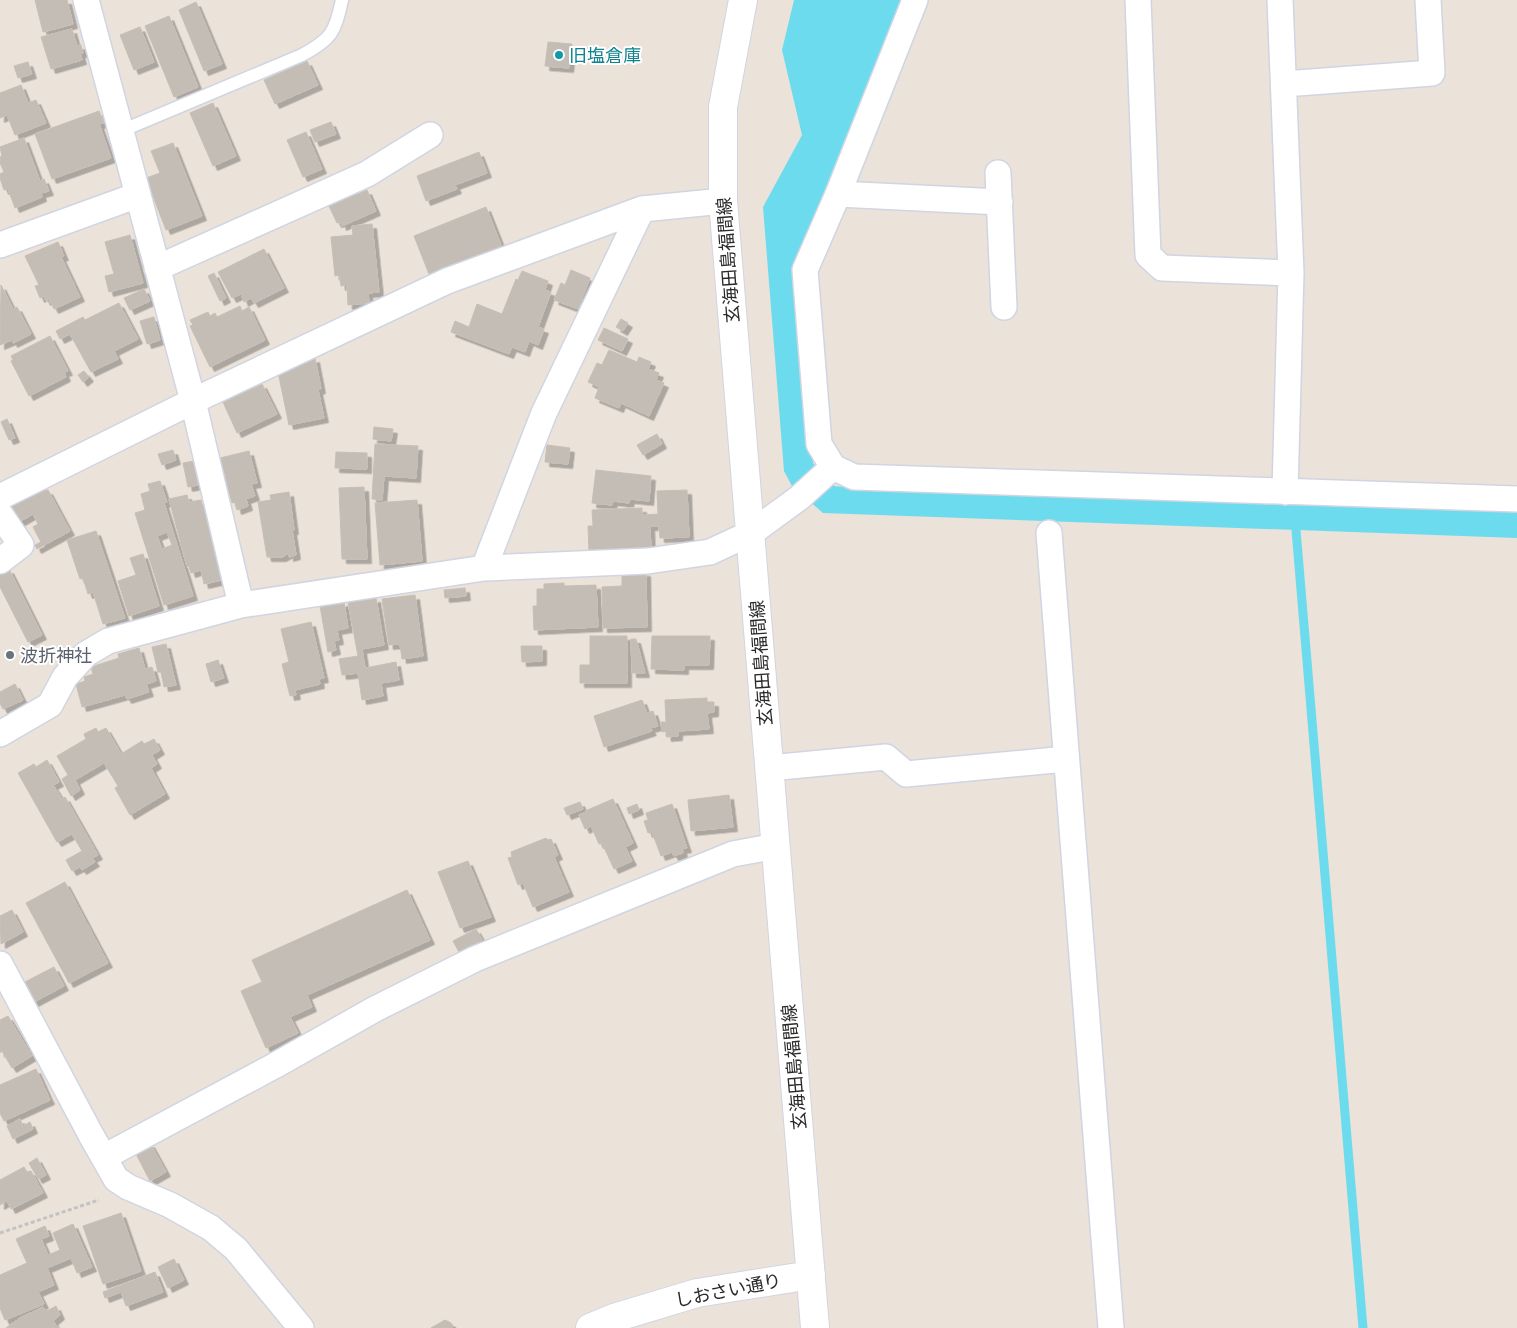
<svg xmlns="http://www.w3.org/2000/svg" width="1517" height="1328" viewBox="0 0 1517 1328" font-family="'DejaVu Sans','Noto Sans JP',sans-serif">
	<defs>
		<filter id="shadow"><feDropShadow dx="4.5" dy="4.5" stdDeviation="0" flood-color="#0004"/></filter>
	</defs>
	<rect width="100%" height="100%" fill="#ebe2da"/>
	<path fill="#6cdbee" d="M794,0h110l-106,275 15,188 21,23 47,5 434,11 202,10v26l-694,-25 -31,-27 -8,-15 -21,-264 39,-72 -20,-85z"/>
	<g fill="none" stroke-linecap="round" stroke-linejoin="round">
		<path stroke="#6cdbee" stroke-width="9" d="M1296,530l67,798"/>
	</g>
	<path fill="#c4bdb6" stroke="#c7beb4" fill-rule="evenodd" filter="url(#shadow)" d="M35,0h32l6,24 -30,8z
		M196,2l26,62 -18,7 -25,-61z
		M169,16l29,71 -24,10 -29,-71z
		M140,27l14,35 -20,8 -14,-35z
		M72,29l5,17 4,-1 2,8h-3l2,7 -31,9 -10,-32z
		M548,42l24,2 -3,24 -24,-2z
		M307,61l11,24 -43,19 -11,-24z
		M28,62l4,12 -14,4 -4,-12z
		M21,85l7,18 8,-3 10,23 -31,12 -8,-20 -7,3v-25z
		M213,103l23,53 -23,10 -23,-53z
		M99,111l5,12 -5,1 12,34 -59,21 -17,-45z
		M331,122l5,12 -21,8 -5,-12z
		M306,132l16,37 -19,8 -16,-37z
		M24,138l16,43 4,-2 5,12 -8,2 1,4 -27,11 -7,-19 -4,1 -4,-12v-4l4,-2 -4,-9v-6l2,-1 -2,-9z
		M173,143l29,73 -36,14 -20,-52 14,-5 -9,-22z
		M479,152l8,21 -32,12 2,4 -31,12 -9,-25z
		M367,190l9,21 -34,15 -1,-4 -4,1 -8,-17z
		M486,207l15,38 -72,29 -15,-38z
		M372,224l7,68 -11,1 1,10 -21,2 -1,-20 -6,1 -1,-11 -5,1 -4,-39 22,-2 -1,-9z
		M130,235l13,48 -34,9 -4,-16 9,-2 -9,-32z
		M58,242l6,14 -3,1 19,40 -26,12 -5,-10 -3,2 -2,-5 -4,2 -5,-12 4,-1 -14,-29z
		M264,249l20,39 -30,15 -3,-5 -7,4 -3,-8 -9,4 -14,-26z
		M571,270l19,8 -12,31 -24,-9 7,-17 4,2z
		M522,271l26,10 -3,9 6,2 -13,35 6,2 -6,16 -9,-4 -4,11 -13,-5 -3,7 -58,-22 4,-11 14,6 8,-23 25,10 14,-35 2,1z
		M214,273l12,25 -6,3 -12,-25z
		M1,285l12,24 4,-2 14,27 -18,9 -1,-3 -12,5z
		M144,289l6,12 -20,9 -6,-12z
		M119,303l19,36 -24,12 4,8 -27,13 -21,-38 -10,5 -4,-8 27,-14 2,3z
		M240,306l2,5 7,-4 16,33 -55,27 -20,-41 3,-1 -3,-5 18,-8 2,4 5,-3 2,4z
		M154,317l6,23 -13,4 -7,-23z
		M621,319l7,4 -5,8 -7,-4z
		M604,328l24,11 -6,12 -24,-11z
		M50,336l18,35 -4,1 2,5 -37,19 -18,-35 2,-1 -2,-4z
		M609,350l28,12 2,-5 12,5 -3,7 11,4 -3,7 8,3 -15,33 -28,-13 -2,5 -24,-10 4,-11 -11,-5 9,-19 5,2z
		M315,358l6,31 -3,1 6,28 -35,7 -11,-53 14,-3 -1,-5z
		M84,371l5,6 -6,5 -5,-7z
		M262,384l15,30 -40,19 -14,-31z
		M7,419l8,19 -6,2 -8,-18z
		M374,427l19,2 -2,12 -18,-2z
		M657,434l5,10 -19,11 -6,-10z
		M375,444l43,2 -2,32 -32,-2 -2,24 -10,-1z
		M547,445l23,3 -2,16 -23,-2z
		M173,450l3,10 -14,5 -4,-11z
		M249,451l8,32 -6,1 4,12 -9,3 2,7 -11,4 -2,-8 -3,1 -12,-45z
		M336,452l31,1v16l-32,-1z
		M194,461l4,24 -10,2 -5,-24z
		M596,470l55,6 -2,25 -19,-2 -1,4 -16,-2 -1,4 -20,-2z
		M160,481l7,21 -3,1 29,93 -29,9 -29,-92 10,-3 -4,-16 9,-3 -2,-7zM167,532l5,13 -10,4 -5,-13z
		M43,486l2,5 3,-1 22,41 -33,18 -2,-4 6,-3 -8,-15 5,-3 -5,-10 -14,8 -10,-18z
		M364,487l3,72h-25l-3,-71z
		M687,490l2,47 -29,1 -1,-12h-9l1,25 -62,2 -1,-27h5l-1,-16 50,-2v7l16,-1 -1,-23z
		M289,492l5,38h-2l4,25 -7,2v-4l-7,4h-15l-9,-55 13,-2 -1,-5z
		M187,495l2,7 12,-2 11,41h3l3,12 -3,1 7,26 -18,4 -3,-14 -10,3 -2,-7 -2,1 -18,-68z
		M417,500l5,61 -42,4 -5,-62z
		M96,531l29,87 -22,6 -10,-32 -5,2 -5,-16 -3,1 -13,-39z
		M143,554l16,52 -30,10 -11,-35 18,-6 -6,-17z
		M9,569l33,66 -14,7 -28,-55v-14z
		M646,572l1,55 -44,1 -1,-41 20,-1v-13z
		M564,583v3l32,-1 2,42 -64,3 -1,-24h4v-17h7v-5z
		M465,588l1,8 -21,2 -1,-8z
		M415,595l8,61 -21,3 -2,-15 -11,1 -7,-46z
		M376,598l8,47 -22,4 3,19 31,-6 3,18 -18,3 2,13 -21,4 -4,-27 -16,2 -3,-16 19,-3 -10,-54z
		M344,602l4,26 -11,2 2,10 -5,1 2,9 -8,2 -8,-46z
		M311,622l13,56 -5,1 1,5 -25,6 1,5 -6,1 -8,-32 7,-2 -8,-33z
		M590,636h37v47h-47v-18h10z
		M652,636h58l-1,29h-25v5l-33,-1z
		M631,639h5l9,34h-13z
		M166,644l10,41 -12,2 -3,-15h-3l-6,-25z
		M521,646h21v15l-20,1z
		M139,648l6,21 7,-2 4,14 -10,3 3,8 -22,7 -2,-4 -43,12 -6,-23 9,-3 -1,-4 9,-3 -2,-7 28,-9 -1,-4z
		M218,660l6,18 -13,4 -5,-18z
		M15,684l8,16 -20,9 -3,-6v-11z
		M707,698v4h7v10l-7,1 2,16 -31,2v5l-11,1 -1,-6 -4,1 -1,-10h5l-1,-22z
		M642,700l5,13 6,-2 5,15 -8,2 2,3 -48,16 -10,-31z
		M96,728l2,4 8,-4 15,26 21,-13 2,3 10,-5 6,11 -8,5 5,9 -6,4 14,26 -35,21 -15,-27 3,-2 -14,-23 -29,17 5,10 -9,6 -9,-17 6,-4 -11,-19 29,-17 -2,-5z
		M47,760l12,22 -6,3 9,14 3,-2 33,58 -6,3 3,4 -13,8 -2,-3 -8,4 -6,-11 16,-9 -10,-17 -15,8 -39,-69 16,-9 2,3z
		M729,795l4,32 -42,4 -3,-31z
		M613,799l20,44 -8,4 7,14 -18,8 -12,-26 -3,1 -8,-18 -6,3 -6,-14 7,-3 -1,-1z
		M580,802l3,7 -16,6 -3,-7z
		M637,804l2,6 -10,4 -2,-6z
		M672,804l15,44 -5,1 1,4 -9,3 -2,-4 -11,4 -9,-24 -4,1 -4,-12 4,-1 -2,-7z
		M546,838l2,2 3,-1 7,16 -4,2 15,35 -36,15 -10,-24 -5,2 -10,-27 4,-1 -1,-5z
		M468,861l23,56 -31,11 -22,-56z
		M65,882l43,81 -39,20 -43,-80z
		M407,890l23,50 -123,55 5,12 -22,10 8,16 -32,15 -25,-57 21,-9 -10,-22z
		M12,910l11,22 -22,12 -1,-28z
		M476,929l6,11 -23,12 -6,-11z
		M54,967l10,19 -30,16 -11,-19z
		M8,1016l24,40 -20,12 -10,-17 -2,2v-33z
		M36,1069l14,31 -46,21 -4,-8v-28z
		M20,1119l3,7 7,-4 3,7 -20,10 -6,-13z
		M150,1143l16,29 -16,9 -15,-29z
		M37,1158l9,17 -8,4 -9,-16z
		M24,1167l3,5 4,-1 12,22 -32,16 -4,-8 -7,4v-25z
		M121,1213l20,58 -38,13 -20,-58z
		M73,1224l19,43 -15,6 -6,-15 -24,10 7,17 -16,7 6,12 -39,16 -5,-12v-33l27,-12 -11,-24 29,-13 4,10 -8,3 7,16 12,-5 -7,-17z
		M174,1259l10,21 -16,8 -10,-21z
		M155,1272l8,20 -37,14 -5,-14 -16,6 -2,-6z
		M56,1306l4,9 -7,6 5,7h-52l14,-10 23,-11 4,4z
		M445,1320l6,3 2,3 -1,2h-21z"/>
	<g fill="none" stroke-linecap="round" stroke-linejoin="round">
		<defs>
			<path id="lane" d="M121,131l181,-76c30,-16 33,-23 40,-55"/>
			<path id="street" d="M86,0l107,401 48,204
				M915,0l-77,194 -33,76 14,174 14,23 21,10 663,22
				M1138,0l10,255 14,13 129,5
				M1280,0l11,273 -6,219
				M1284,84l148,-11 -4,-73
				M998,173l6,134
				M838,194l162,8
				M0,245l138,-50
				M157,268l210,-94 63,-39
				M0,497l193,-96 254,-120 195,-72 81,-8
				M0,514l21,31 -21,16
				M1049,533l62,795
				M484,568l60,-155 98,-204
				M0,734l50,-29 15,-28 21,-23 22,-13 133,-36 243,-37 164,-7 62,-9 41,-19 48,-35 34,-31
				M769,768l117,-11 20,17 160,-15
				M0,964l91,171 25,44 12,8 42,18 41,23 25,21 65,79
				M104,1157l170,-91 101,-57 100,-50 258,-105 43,-8"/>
			<path id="secondary" d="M743,0l-20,107v94l92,1127
				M590,1328l24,-10 83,-25 114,-18"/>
		</defs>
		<use href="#lane" stroke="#d0d5e2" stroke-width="15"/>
		<use href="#street" stroke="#d0d5e2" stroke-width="28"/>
		<use href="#secondary" stroke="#d0d5e2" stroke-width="30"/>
		<path stroke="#c3c3c3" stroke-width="3" stroke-dasharray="4 2.5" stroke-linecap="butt" d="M0,1233l99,-33"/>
		<use href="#lane" stroke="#fff" stroke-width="12"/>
		<use href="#street" stroke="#fff" stroke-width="25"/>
		<use href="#secondary" stroke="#fff" stroke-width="28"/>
	</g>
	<circle fill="#0f9aa8" stroke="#fff" stroke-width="2" cx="559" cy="55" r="5"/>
	<circle fill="#6b7280" stroke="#fff" stroke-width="2" cx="10" cy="655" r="5"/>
	<g text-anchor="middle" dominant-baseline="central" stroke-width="4" stroke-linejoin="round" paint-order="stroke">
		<g font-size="18" fill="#0d838f" stroke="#fff" text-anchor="start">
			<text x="569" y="55">旧塩倉庫</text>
		</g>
		<g font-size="18" fill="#292929" stroke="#fff">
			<text transform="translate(728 260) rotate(-94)">玄海田島福間線</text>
			<text transform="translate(761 663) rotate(-94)">玄海田島福間線</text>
			<text transform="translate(794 1067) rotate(-95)">玄海田島福間線</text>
			<text transform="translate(728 1290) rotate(-11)">しおさい通り</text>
		</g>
		<g font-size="18" fill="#5b616d" stroke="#fff" text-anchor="start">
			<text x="20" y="655">波折神社</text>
		</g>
	</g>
</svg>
